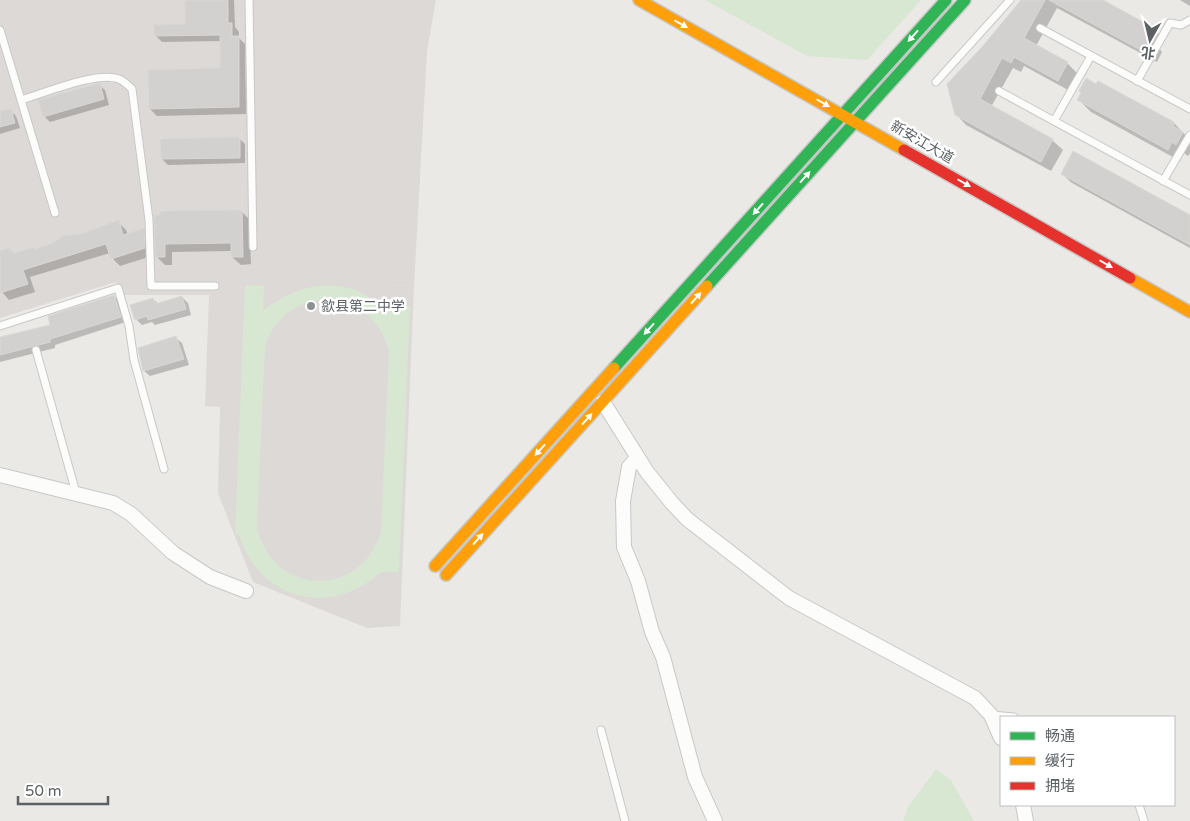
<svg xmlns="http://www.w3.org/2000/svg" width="1190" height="821" viewBox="0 0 1190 821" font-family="'Varela Round','Noto Sans SC',sans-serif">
	<rect width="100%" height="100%" fill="#ebe9e6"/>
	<path fill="#dcd9d7" d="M239,0h197l-9,51 -13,235 -170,-4z"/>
	<path fill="#ddd9d6" d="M0,0h239l5,281 170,5 -14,340 -33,2 -114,-46 -35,-89 2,-86 -15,-1 4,-111h-85l-8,-13 -116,36z"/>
	<path fill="#d8e7d1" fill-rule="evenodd" d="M705,0h216l-54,60 -60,-4z
		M245,285l19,1 -1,25c28,-23 62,-33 97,-19 7,3 15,11 23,13 8,2 18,1 27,1l-11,266h-18c-51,46 -121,29 -142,-37l-4,-1zM327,299c32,3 54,21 62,52l-8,181c-21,68 -109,64 -124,-5l8,-181c10,-29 32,-45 62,-47z
		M936,769l15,11 23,41h-71l5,-14z"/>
	<path fill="#0003" d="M186,0h48l1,27 4,5v6l6,6 1,70 -89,2 -7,-7 72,-40 -1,-28 -59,1 -7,-7 32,-10z
		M1023,0h78l53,29 10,10 -5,9 3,4 -5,10 -100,-54 -21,38 31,17 11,11 -10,16 -44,-24 -3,6 -8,-4 -22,39 61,33 11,10 -12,21 -85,-46 -10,-11 27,-66z
		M1180,0h10v6z
		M99,85l6,5 4,15 -59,17 -6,-6z
		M1079,100l95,23 16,17v13l-2,3 -4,-3 -4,8 -89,-49z
		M10,110l6,6 4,12 -20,6v-21z
		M239,138l6,6v19l-77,2 -6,-6z
		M1062,174l128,42v32l-118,-65z
		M241,211l8,8 2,45 -10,1 -9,-8v-6l-60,1v13h-7l-8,-8 4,-41z
		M118,222l8,8 2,5 16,-5 7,7 1,19 -32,10 -8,-8 -2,-5 -80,24 5,15 -26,8 -7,-8 -2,-5v-34l10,-3 4,4 21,-4z
		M114,296l6,6 6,20 -71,23v3l-55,14v-23l52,-14z
		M182,297l6,6 3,12 -36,10 -3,-3 -10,3 -6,-6 17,-20 5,5z
		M176,338l6,5 7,22 -39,11 -6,-5z"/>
	<path fill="#d3d1d0" stroke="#dad8d5" d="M185,0h43v23h4v13h7v71l-90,2 -1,-39 72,-2v-33l-66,1v-11l31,-1z
		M1021,0h24l-21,38 44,24 -10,19 -44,-24 -3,6 -9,-5 -22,41 73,40 -12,23 -86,-47 -8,-31 35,-37z
		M1049,0h54l51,28 -5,10 4,3 -7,12z
		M1086,78l10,6 2,-3 76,41 -1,4 10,6 -7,13 -4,-3 -4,8 -91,-50 4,-7 -2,-2z
		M100,83l4,16 -61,18 -5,-17z
		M11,108l4,15 -15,4v-16z
		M240,137v21l-79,1 -1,-20z
		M1073,151l117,64v30l-129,-71z
		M242,210l1,47h-12v-14l-66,1v13h-10l-1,-42h6v-4z
		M119,220l4,15 21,-7 1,20 -34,11 -5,-15 -83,26 5,14 -28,9v-42l10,-3 2,6 22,-7 1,2 18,-6 10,-7 18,-2z
		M114,295l7,22 -71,22v3l-50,13v-18l50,-12 -2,-9z
		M182,296l4,13 -38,11 -1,-4 -12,4 -5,-15 23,-7 2,6z
		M176,336l8,23 -41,12 -5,-23z"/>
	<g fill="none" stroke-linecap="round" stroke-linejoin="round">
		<defs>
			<path id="lane" d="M249,0l4,247
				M1040,28l150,81
				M0,30l55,183
				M1137,81l33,-58 11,2 9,-5
				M936,82l74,-82
				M999,91l191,104
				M21,100c24,-7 76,-29 98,-21 5,2 9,6 13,10l17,131 2,66h64
				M1054,121l37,-65
				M1163,181l27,-46
				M0,326l118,-38 11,38 5,34 30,109
				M36,350l40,143
				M991,715l23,2
				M601,730l24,91
				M1139,805l5,16"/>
			<path id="street" d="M603,402l44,70 25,31 15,16 102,79 186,100 16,17 10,23
				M637,458l-8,9 -6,34 1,46 14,34 14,51 11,25 32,120 20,44
				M0,475l113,28 18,11 42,39 37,24 36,14
				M1023,805l3,16"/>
			<path id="fast" d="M707,286l258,-286
				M614,368l332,-368"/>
			<path id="slow" d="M639,0l265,150
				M1130,278l60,34
				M435,566l179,-198
				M446,575l261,-289"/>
			<path id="jam" d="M904,150l226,128"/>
		</defs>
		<use href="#lane" stroke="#c7c8c8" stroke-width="9"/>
		<use href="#street" stroke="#c7c8c8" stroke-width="16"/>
		<use href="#fast" stroke="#c6c7c7" stroke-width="14"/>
		<use href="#slow" stroke="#c6c7c7" stroke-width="14"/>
		<use href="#jam" stroke="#c6c7c7" stroke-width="14"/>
		<use href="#lane" stroke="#fcfcfb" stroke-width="7"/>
		<use href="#street" stroke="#fcfcfb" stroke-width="14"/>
		<use href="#fast" stroke="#30b455" stroke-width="11"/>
		<use href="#slow" stroke="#ff9f0a" stroke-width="11"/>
		<use href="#jam" stroke="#e5322d" stroke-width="11"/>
	</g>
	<defs><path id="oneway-solid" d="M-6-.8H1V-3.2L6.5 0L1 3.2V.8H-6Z" transform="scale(1.25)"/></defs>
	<g fill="#fff">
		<use href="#oneway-solid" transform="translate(681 24) rotate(29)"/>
		<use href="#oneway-solid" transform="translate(913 36) rotate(132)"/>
		<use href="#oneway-solid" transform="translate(823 103) rotate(30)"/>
		<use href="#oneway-solid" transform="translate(805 177) rotate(-48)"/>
		<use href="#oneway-solid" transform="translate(964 183) rotate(30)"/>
		<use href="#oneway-solid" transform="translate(758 209) rotate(132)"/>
		<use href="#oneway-solid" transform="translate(1106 264) rotate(30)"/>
		<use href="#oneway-solid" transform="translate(696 298) rotate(-48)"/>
		<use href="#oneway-solid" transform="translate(649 329) rotate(132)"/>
		<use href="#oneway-solid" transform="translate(587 419) rotate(-48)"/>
		<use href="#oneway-solid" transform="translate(540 450) rotate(132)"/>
		<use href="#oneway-solid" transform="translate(478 539) rotate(-48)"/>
	</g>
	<circle fill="#8d9192" stroke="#fff" stroke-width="2" cx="311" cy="306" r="5"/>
	<g text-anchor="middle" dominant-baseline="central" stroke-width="5" stroke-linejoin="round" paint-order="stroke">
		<g font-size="14" fill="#5b6164" stroke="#fff">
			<text transform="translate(922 142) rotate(30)">新安江大道</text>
		</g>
		<g font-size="14" fill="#5b6164" stroke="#fff" text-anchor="start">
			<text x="321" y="306">歙县第二中学</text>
		</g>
	</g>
	<rect x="1000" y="716" width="175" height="90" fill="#ffffff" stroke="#bdc0c1"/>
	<rect x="1010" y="732" width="25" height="8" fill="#30b455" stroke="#bdc0c1"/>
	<text x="1045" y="741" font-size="15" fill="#5b6164">畅通</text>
	<rect x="1010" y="757" width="25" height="8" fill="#ff9f0a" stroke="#bdc0c1"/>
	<text x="1045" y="766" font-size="15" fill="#5b6164">缓行</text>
	<rect x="1010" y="782" width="25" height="8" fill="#e5322d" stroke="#bdc0c1"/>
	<text x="1045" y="791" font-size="15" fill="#5b6164">拥堵</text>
	<g transform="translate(1150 40) rotate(188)" stroke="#ffffff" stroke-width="4" paint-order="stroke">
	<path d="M0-4L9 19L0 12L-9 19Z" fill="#5b6164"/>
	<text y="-8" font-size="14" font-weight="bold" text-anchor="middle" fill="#5b6164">北</text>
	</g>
	<path d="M18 796v8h90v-8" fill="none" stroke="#5b6164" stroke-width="2.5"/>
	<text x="25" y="796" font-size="15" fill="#5b6164" stroke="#ffffff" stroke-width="4" paint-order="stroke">50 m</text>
</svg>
